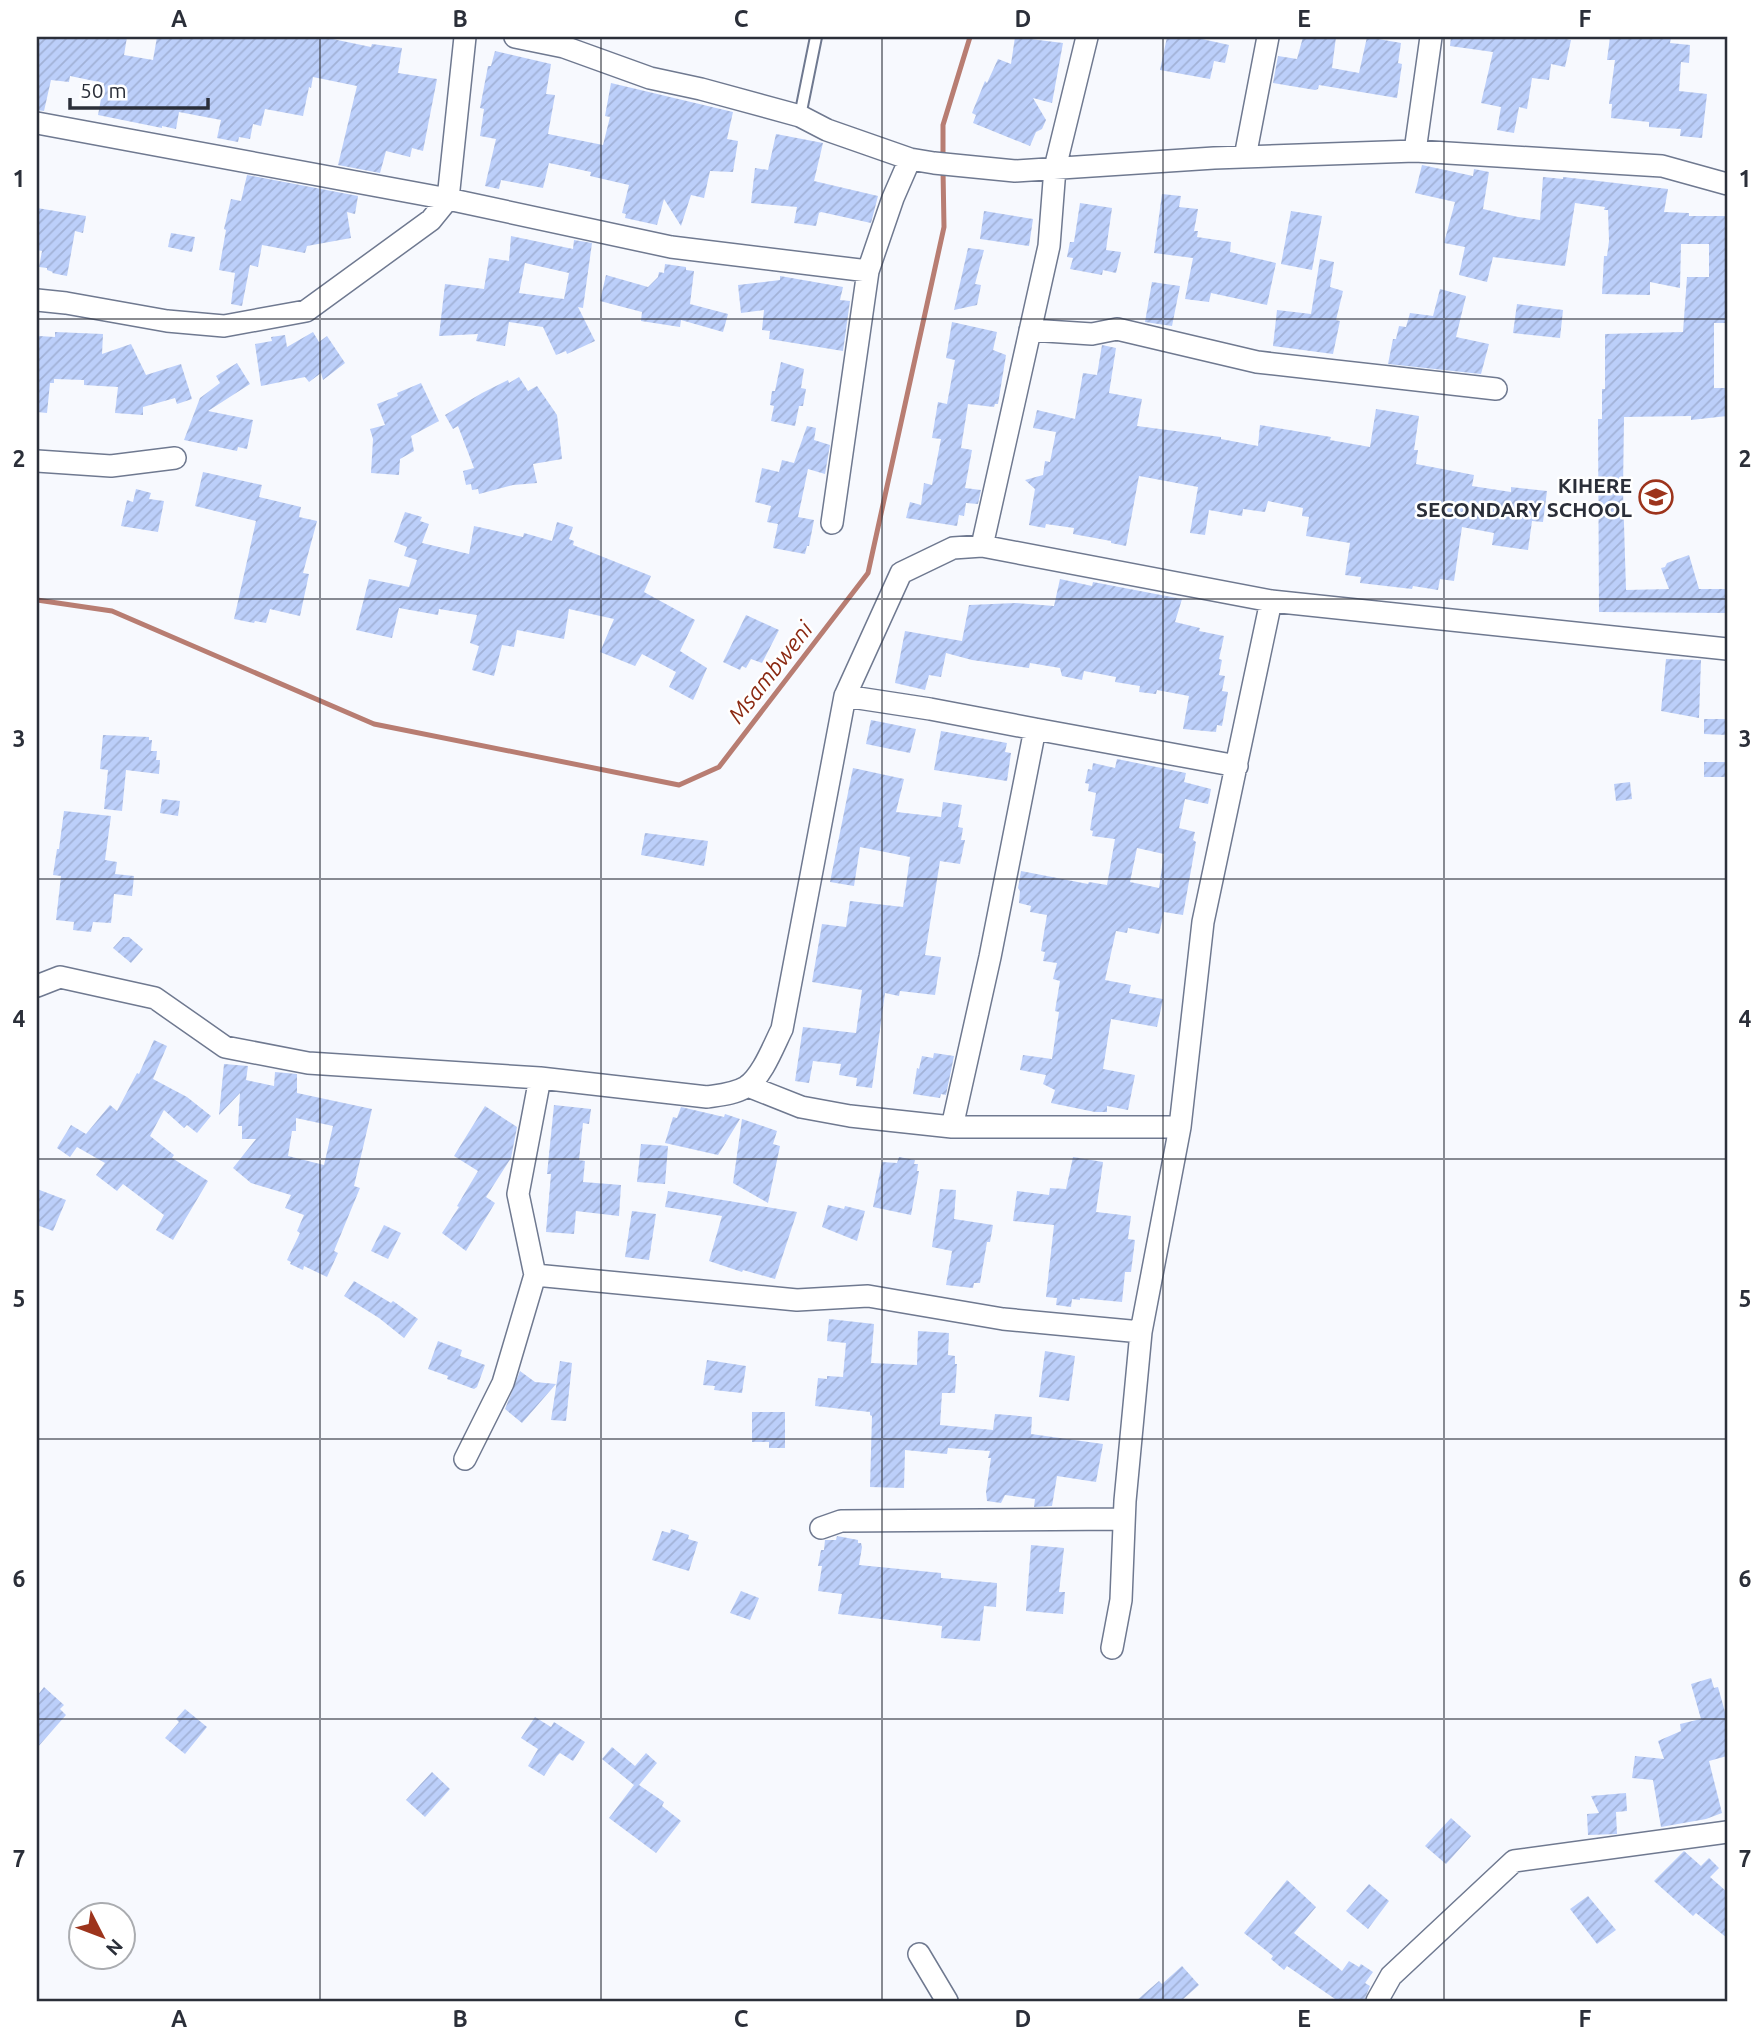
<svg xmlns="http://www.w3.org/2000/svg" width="1764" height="2038" viewBox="0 0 1764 2038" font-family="Ubuntu,sans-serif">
	<defs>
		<pattern id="building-hatch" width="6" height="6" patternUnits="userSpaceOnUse" patternTransform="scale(1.75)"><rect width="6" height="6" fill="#bccffa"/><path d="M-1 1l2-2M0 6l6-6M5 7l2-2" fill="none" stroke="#a2b2d7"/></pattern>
	</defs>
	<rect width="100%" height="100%" fill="#f7f9fe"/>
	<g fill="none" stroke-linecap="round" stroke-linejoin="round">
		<path stroke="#b87d72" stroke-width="5" d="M943,160v-35l27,-88
			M37,600l75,11 262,113 305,61 40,-18 149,-194 76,-346 -1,-57"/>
	</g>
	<path fill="url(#building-hatch)" fill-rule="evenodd" d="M40,37h87l-3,18 29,5 4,-23h166l48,10 1,-3 30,4 -4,25 39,6 -14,72 -11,-3 -2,9 -24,-6 -6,22 -42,-8 19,-79 -44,-9 -2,11 -2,-1 -6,29 -38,-7 -4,17 -8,-2 -3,15 -11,-2 -1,5 -21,-4 4,-18 -42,-8 -3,17 -14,-3v2l-64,-13 6,-32 -34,-7 -1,6 -18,-2 -7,31 -7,-1v-55z
		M1015,37l48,6 -11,60 -19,-5 13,22 -4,9 -6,3 -6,14 -57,-23 3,-8 -4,-2 13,-32 2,2 11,-24 13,5z
		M1167,37h26l36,8 -4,18 -11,-2 -4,18 -50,-9z
		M1303,37h33l-4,31 27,5 8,-36 34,6 -3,20 4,1 -5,34 -78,-13 -1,4 -3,1 -42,-7 5,-27 19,3z
		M1451,37h105l15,3 -6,27 -14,-3 -2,16 -17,-2 -5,31 -8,-2 -5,26 -17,-3 4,-23 -20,-4 12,-51 -43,-6z
		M1610,37h61l-1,6 20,2 -1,18 -8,-1 -2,29 28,3 -5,44 -22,-2 1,-7 -32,-2v-5l-38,-4 1,-14h-3l6,-44h-8z
		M495,51l56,13 -5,30 9,1 -7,39 55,11 7,-28 -5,-1 6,-33 122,29 -6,27 11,2 -5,31 -23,-1 -6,27 -13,-3 -10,31 -17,-27 -7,26 -32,-7 1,-4 -4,-1 7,-28 -39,-9 1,-4 -42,-9 -6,25 -42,-8 -2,9 -14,-3 11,-47 -16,-3 4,-27 -4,-1 8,-42h3z
		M776,134l47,9 -9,38 64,15 -7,27 -50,-11 -2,1 -3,13 -22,-3 3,-16 -46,-4 4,-35 13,2z
		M1422,165l51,11 1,-7 15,3 -6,37 35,8 22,3 3,-43 20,2v-2l105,12 -4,23 25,1v3h38v107h-13v65h13v28l-36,4v-4l-67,1 -1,74 3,99 43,-1 -8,-21 4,-1 2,-4 22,-8 10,34h28v24l-128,-1 -1,-193h4v-30h3v-55l78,-2 4,-55h22v-33h-28l-1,44 -30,-6v13l-48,-1 2,-38h3l2,-15 -1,-31h-4l1,-3 -30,-4 -10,63 -72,-9 -6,25 -28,-7 6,-28 -21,-4 11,-41 -40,-9z
		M247,175l111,21 -3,18 -8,-2 4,26 -44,8 -2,7 -43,-8 -4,22 -8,-2 -8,41 -11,-2 4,-31 -16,-3 7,-40 -2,-1 7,-30 10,2z
		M1162,194l19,2 -2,11 19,2 -4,22h4l-1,6 34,5 -1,10 46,11 -9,42 -56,-12 -2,9 -24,-3 8,-41 -39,-5z
		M1080,203l32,5 -6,42 15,2 -5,21 -13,-3 -1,5 -32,-6 3,-11 -6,-1 3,-15h4z
		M37,208l49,8 -3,17 -8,-2 -8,45 -15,-3 1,-1 -6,-2v-2l-8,-1 3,-16 -5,-1z
		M984,211l49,8 -4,27 -49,-7z
		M1291,211l31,5 -10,54 -31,-6z
		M171,233l24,4 -3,15 -24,-5z
		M511,236l62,13 1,-9 18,3 -9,65 -5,-1 17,34 -28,13 -1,-3 -10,4 -13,-28 -34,-5 -4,24 -29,-5 2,-7 -39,2 6,-52 39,5 5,-31 20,3zM525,263l44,10 -5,26 -45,-6z
		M968,248l16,2 -9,34 6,1 -4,20 -23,5z
		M1320,259l14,3 -4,25 13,4 -7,29 4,1 -7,33 -60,-8 4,-36 34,4z
		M665,264l21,3v3l8,1 -4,33 38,10 -5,18 -42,-12 -1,7 -39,-6 1,-9 -42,-11 6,-26 42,12 10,-10 1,-5 5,1z
		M780,276l63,11 -3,13 10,1 -7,50 -74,-12 1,-8 -8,-1 2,-20 -23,3 -3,-28 42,-5z
		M1152,282l28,4 -8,40 -27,-4z
		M1440,289l26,7 -10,41 33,7 -8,30 -93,-10 5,-25h3l3,-13 7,1 4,-14 23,3z
		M1517,304l46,6 -3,28 -47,-5z
		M952,322l45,10 -4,18 13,5 -8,49h-3l-1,3 -26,-3 -7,44 11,2 -7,38 16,2 -3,14 -12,-1 -2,13 -5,-1 -2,11 -51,-8 4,-16 11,3 3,-22 8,2 9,-46 -9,-1 6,-36 9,2 8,-44 -9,-2z
		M55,332l48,2 -1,20 29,-10 15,31 35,-11 11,35 -15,5 -2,-6 -32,9v8l-28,-2 3,-26 -34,-2v-5l-30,-1v4h-4l-3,30 -10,-1v-71h2v-5l16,1z
		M313,332l6,10 8,-6 18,27 -22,17 -2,-7 -12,9 -4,-5 -44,9 -6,-42 17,-3 -1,-4 14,-2 2,12z
		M1102,345l14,3 -7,45 33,6 -5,27 84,11v2l37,7 2,-21 53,9 18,3 -1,3 40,7 6,-38 43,7 -5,34h4l-2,14 58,11 -2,11 39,6v-5l36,4 -4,31 -11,-1 -4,29 -36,-5 2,-12 -32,-6 -8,54 -14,-2 -2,11 -25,-4 -1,3 -52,-6 1,-6 -16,-2 5,-32 -44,-7 3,-19 -7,-1 1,-8 -35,-7 -3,11 -22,-3 -1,7 -33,-6 -4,25 -15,-2 8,-46 -59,-11 -13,70 -15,-3v-2l-38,-7 1,-6 -28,-4 -1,4 -16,-3 6,-36 -10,-9 18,-5 2,-14 5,1 6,-30 -23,-4 4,-18 38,9 8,-46 14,2z
		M781,362l23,7 -3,19 5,1 -3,17h-4l-4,20 -24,-5 3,-15 -4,-1 2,-14h3z
		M237,363l13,21 -42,27 45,9 -6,29 -9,-2 -1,4 -53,-11 16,-42 20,-15 -4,-7z
		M519,377l9,14 9,-5 20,29 5,44 -29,5 4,19 -24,2 -34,9 -1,-5 -6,1 -1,-6 -5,1 -3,-14 11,-3 -16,-42 -5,3 -8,-14 37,-22 26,-13 1,3z
		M421,383l18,38 -28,15 3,15 -14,8 -1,16 -28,-2 2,-34 -3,-10 15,-4 -8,-21 21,-8 -1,-3z
		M807,426l9,2 -2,12 16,5 -5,29 -17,-5 -10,48 16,3 -5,26h-2l-2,8 -32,-6 5,-24 -11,-2 4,-16 -16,-4 7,-34 17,4 3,-12 12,3z
		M203,472l59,13 -3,12 42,10 -2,10 18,4 -14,52 6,1 -9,42 -30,-7 -4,14 -11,-2 -1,2 -20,-4 22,-98 -61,-15z
		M136,489l15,4 -2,6 15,2 -6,31 -37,-6 6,-26 6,2z
		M405,512l17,5 -2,4 9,3 -7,19 47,11 5,-28 49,11 1,-4 28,8 5,-19 16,5 -4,12 5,2 -1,4 78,31 -7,16 51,28 -15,31 27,17 -12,28 -2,4 -24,-13 7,-15 -34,-18 -7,12 -35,-14 14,-33 -45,-10 -5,30 -47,-9 -3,17 -12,-2 -8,31 -22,-6 7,-24 -9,-3 7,-28 -38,-6 -1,6 -39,-7 -7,30 -36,-8 13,-51 40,8 8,-27 -13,-4 3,-9 -13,-5z
		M1060,579l32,7 1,-4 89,17 -7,23 25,6 -1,3 25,5 -5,23 3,1 -3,15 6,1 -3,15 6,1 -6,34 -5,-1 -1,7 -33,-3 6,-33 -32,-6 -1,4 -17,-2 1,-6 -25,-4 1,-5 -32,-6 -2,9 -20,-4 -2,-8 -30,-5 -1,5 -57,-8 -26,-7 -5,24 -12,-2 -4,15 -30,-7 10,-52 57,10 7,-36 47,-2 38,3z
		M746,615l33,15 -17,33 -11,-4 -5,9 -4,-2 -2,4 -17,-8z
		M1666,659l35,1 -2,58 -38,-7z
		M1704,719h23v16l-23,-1z
		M871,720l45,9 -6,24 -44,-9z
		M941,731l66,12 -2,9 6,1 -4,28 -73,-11z
		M103,735l46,2v3h3l-1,11h6l-1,9h4l-1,14 -33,-4 -4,41 -18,-2 4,-39 -8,-1z
		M1117,759l69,14 -2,9 27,7 -3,15 -23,-5 -6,29 16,4 -2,8 3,2 -13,73 -19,-3 -5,22 -31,-6 -1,5 -11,-2 -11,49 26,5 -2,8 34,6 -6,28 -46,-8 -8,50 32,6 -7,35 -21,-4v6h-12l-44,-9 4,-13 -12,-6 3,-9 -26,-5 3,-15 29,4 7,-47 -4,-1 5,-30 -7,-2 4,-16 -14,-2 2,-9 -4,-1 6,-36 -17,-3 1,-6 -12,-3 1,-12 -2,-3 3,-17 67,13 1,-2 18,3 8,-46 -23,-3 1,-5 -3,-1 6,-37 -8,-2 1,-7 -4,-1 3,-14 4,1 1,-7 22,5zM1137,848l27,6 -5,34 -29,-6z
		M1704,762h23v15h-23z
		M853,768l51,11 -8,33 45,5 2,-15 19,3 -4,22 5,1 -2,12h4l-5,24 -20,-3 -15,94 16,2 -6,38 -35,-4 -1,5 -14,-3 -13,95 -16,-2 1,-8 -18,-3 2,-11 -28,-3 -4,22 -14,-2 8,-54 53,6 6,-43 -50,-8 10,-58 24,3 4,-26 53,6 7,-50 -50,-10 -6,39 -24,-4z
		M1630,782l2,17 -16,2 -2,-17z
		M162,799l18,2 -2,15 -18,-3z
		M64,811l47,5 -6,44 12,2 -2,12 19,2 -2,20 -18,-2 -3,29 -18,-1 -2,10 -18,-2 1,-8 -18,-2 5,-44 -8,-1 4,-26h2z
		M645,833l63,8 -4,25 -63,-11z
		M123,937h6l14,12 -12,14 -18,-15z
		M154,1040l13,6 -14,33 34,18 24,19 -14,17 -10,-8 -3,3 -20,-18 -14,26 24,19 -2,3 36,23 -35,59 -17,-10 8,-15 -41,-31 -6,7 -21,-16 9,-12 -28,-16 -7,10 -13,-9 14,-23 15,9 24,-29 7,6 20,-38 2,1z
		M934,1053l20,3 -8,39 -5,-1 -1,4 -27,-4 4,-26 2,1 3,-13 11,2z
		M224,1064l24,2 -2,14 28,6 1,-14 22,2v19l75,16 -18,77 6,2 -26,63 4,2 -11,24 -23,-11 -1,4 -13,-6 1,-2 -4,-2 13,-27 -3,-2 7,-16 -19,-7 6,-13 -40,-12 -18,-15 23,-29h-14v-13h-4l2,-33 -21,22zM296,1118l37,8 -9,39 -36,-9 4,-25h4z
		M554,1105l37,4 -2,15 -6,-1 -4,37 6,1 -2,21 38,3 -2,31 -43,-5 -2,23 -28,-2 5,-58h-4z
		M485,1106l32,21 -6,31 -25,39 9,6 -29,48 -24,-18 17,-26 -2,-1 21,-35 -24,-15z
		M681,1107l43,10 1,-3 15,5 -22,36 -53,-12 8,-26 4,1z
		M742,1119l35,12 -4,13 7,2 -12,57 -35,-20z
		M641,1144l27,2 -3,38 -28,-2z
		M899,1157l16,3 -1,4h4l-1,7h2l-8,44 -38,-8 9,-45 15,1z
		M1073,1157l30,5 -7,50 35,4 -3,23 7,1 -4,32h-6l-3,30 -42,-4v2l-8,-1 -1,8 -15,-2 1,-7 -11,-1 8,-72 -41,-4 4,-30 32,4 1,-7 16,1z
		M37,1189l29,11 -13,31 -16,-6z
		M940,1189l16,1 -2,29 39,6 -3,17h-3l-7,41h-6l-1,5 -27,-3 6,-34 -20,-4z
		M668,1191l129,21 -22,67 -32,-9 -1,2 -33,-11 13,-45 -57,-9z
		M828,1205l16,4 1,-3 20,5 -8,30 -35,-14z
		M632,1211l24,3 -7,46 -24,-3z
		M384,1225l17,8 -13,26 -17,-8z
		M354,1281l37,22 2,-2 25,18 -14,19 -25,-20 -35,-22z
		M829,1319l45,5 -3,39 46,2 1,-34 31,2 -1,22 7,1v8h2l-2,29h-13l-2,32 53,5 2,-16 37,3 -1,17 72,10 -7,38 -39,-6 -5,30 -18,1 1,-8 -30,-4 -4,8 -14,-2 -1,-9 5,-34h-3l2,-7 -42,-3 -1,6 -42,-4 -1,38 -34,-1 2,-71 -2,-1v-3l-55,-6 3,-28 9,1v-3l16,1 3,-34 -19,-2z
		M438,1341l24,9 -2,6 25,9 -8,22 -3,2 -27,-10 1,-3 -20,-7z
		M1045,1351l30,5 -6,45 -30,-4z
		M707,1360l39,6 -4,27 -28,-3 1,-4 -12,-1z
		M560,1361l12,2 -6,58 -15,-1z
		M520,1371l15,11 21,2 -34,39 -17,-14z
		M752,1412h33v36h-16v-6h-17z
		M671,1529l18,6 -1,4 10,3 -9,29 -37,-11 10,-29 8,2z
		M837,1536l21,4v3h3l1,4 -3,18 82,8v5l56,5 -1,24 -12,-1 -4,35 -39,-3 1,-12 -104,-12 4,-20 -24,-3 4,-25h-4l3,-16h3l1,-10h11z
		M1031,1545l33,3 -5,44h6l-2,22 -37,-3z
		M741,1591l18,7 -9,22 -20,-7z
		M1711,1678l3,10 4,-1 9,32v37l-18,5 13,52 -16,6 -45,8 -8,-47 -21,-2 3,-22 29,3 -6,-18 23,-10 -1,-7 21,-5 -10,-35z
		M44,1687l20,18 -4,4 6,6 -29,33v-52z
		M185,1709l22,18 -22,27 -20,-16 14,-16 -3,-3z
		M535,1717l16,10 3,-5 31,20 -12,19 -13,-8 -3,3 -13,20 -16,-10 10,-17 -17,-11z
		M612,1747l23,19 11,-13 11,10 -18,22 25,17 -2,4 19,15 -25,32 -47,-35 25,-33 -32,-26z
		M432,1772l18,17 -25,28 -19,-17z
		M1626,1793l1,18 -11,1 1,22 -29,1 -1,-21 12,-1 -8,-17z
		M1451,1818l20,18 -25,28 -21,-18z
		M1684,1851l17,15 8,-8 10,10 -9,9 17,15v46l-31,-25 -3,3 -39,-35z
		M1287,1880l29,27 -22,26 48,38 7,-10 10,6 2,-3 12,8 -8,11 5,3 -6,15h-26l-51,-35 -3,4 -13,-11 2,-3 -29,-23z
		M1369,1884l20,17 -21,28 -22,-18z
		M1588,1896l28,34 -19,14 -27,-35z
		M1182,1966l17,19 -18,16h-45l23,-20 3,3z"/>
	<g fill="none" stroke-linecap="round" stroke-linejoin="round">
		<defs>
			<path id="service" d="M800,116l16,-79"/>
			<path id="minor" d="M515,37l49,10 86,31 51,11 99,27 27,14 83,29 24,4 81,8 199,-13 201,-7 247,15 65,18
				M37,123l411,76 223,48 197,24 25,-73 17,-39
				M1415,151l16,-114
				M1245,157l23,-120
				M37,300l29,3 101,18 57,5 82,-15 125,-91 17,-21 17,-162
				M1030,330l62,4 25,-5 140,33 239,27
				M37,461l74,5 64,-8
				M832,523l36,-252
				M982,546l67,-300 6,-78 32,-131
				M845,696l85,13 105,20 -45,228 -38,170
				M1035,729l202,37
				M37,986l23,-9 95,21 70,49 83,16 232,15 167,19c13,-2 27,-3 39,-10 16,-10 28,-42 36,-58l63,-333 56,-123 52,-25 29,-2 289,55 456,48
				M540,1078l-22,116 17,81 262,25 71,-4 135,23 138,13
				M748,1086l53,21 49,9 102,11h228
				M465,1459l38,-76 32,-108
				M821,1528l20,-7 283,-2
				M1112,1648l9,-48 4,-99 16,-169 39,-205 23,-205 68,-321
				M919,1954l28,47
				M1377,2001l14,-25 123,-115 213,-29"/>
		</defs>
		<use href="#service" stroke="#6f7990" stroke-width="14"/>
		<use href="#minor" stroke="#6f7990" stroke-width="24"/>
		<use href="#service" stroke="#fff" stroke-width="10"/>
		<use href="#minor" stroke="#fff" stroke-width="21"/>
	</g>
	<path fill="none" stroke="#2b2f39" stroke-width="2" stroke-opacity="0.55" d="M320,37v1964M601,37v1964M882,37v1964M1163,37v1964M1444,37v1964M37,319h1690M37,599h1690M37,879h1690M37,1159h1690M37,1439h1690M37,1719h1690"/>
	<defs>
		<symbol id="school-ring" viewBox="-11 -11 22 22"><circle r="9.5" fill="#fff" stroke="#9d341c" stroke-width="1.5"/><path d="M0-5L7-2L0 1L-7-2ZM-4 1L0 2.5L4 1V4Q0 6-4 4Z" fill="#9d341c"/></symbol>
	</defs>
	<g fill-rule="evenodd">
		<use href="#school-ring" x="1637" y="478" width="38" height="38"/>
	</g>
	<g text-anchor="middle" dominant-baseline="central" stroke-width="5" stroke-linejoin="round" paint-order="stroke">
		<g font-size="21" font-weight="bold" fill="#2b2f39" stroke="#fff" text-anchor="end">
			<text x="1632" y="485">KIHERE<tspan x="1632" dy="24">SECONDARY SCHOOL</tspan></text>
		</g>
		<g font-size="23" font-style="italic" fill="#8b2912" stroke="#fff">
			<text transform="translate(770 672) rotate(-52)">Msambweni</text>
		</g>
	</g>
	<rect width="1764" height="2038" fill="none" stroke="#ffffff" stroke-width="77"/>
	<g transform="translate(102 1936) rotate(132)"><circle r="33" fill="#ffffff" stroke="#aaacb0" stroke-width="2"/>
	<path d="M0-5L12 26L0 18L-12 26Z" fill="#9d341c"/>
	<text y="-10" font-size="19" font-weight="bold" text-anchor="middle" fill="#2b2f39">N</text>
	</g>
	<path d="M70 98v10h138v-10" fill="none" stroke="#2b2f39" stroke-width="3.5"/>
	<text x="80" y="98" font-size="21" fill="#2b2f39" stroke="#ffffff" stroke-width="5" paint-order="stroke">50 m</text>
	<rect x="38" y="38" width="1688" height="1962" fill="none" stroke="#2b2f39" stroke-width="2.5"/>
	<g font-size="23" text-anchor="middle" font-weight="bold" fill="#2b2f39">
		<text x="179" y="27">A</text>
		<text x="460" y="27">B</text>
		<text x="741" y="27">C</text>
		<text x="1023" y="27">D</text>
		<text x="1304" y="27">E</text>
		<text x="1585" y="27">F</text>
		<text x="19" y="187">1</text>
		<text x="1745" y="187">1</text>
		<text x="19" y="467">2</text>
		<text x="1745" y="467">2</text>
		<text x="19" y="747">3</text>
		<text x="1745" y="747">3</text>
		<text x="19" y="1027">4</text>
		<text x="1745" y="1027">4</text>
		<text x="19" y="1307">5</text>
		<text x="1745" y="1307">5</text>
		<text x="19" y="1587">6</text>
		<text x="1745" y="1587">6</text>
		<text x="19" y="1867">7</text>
		<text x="1745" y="1867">7</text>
		<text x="179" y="2027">A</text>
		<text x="460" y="2027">B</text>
		<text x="741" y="2027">C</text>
		<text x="1023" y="2027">D</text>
		<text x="1304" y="2027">E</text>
		<text x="1585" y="2027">F</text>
	</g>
</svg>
